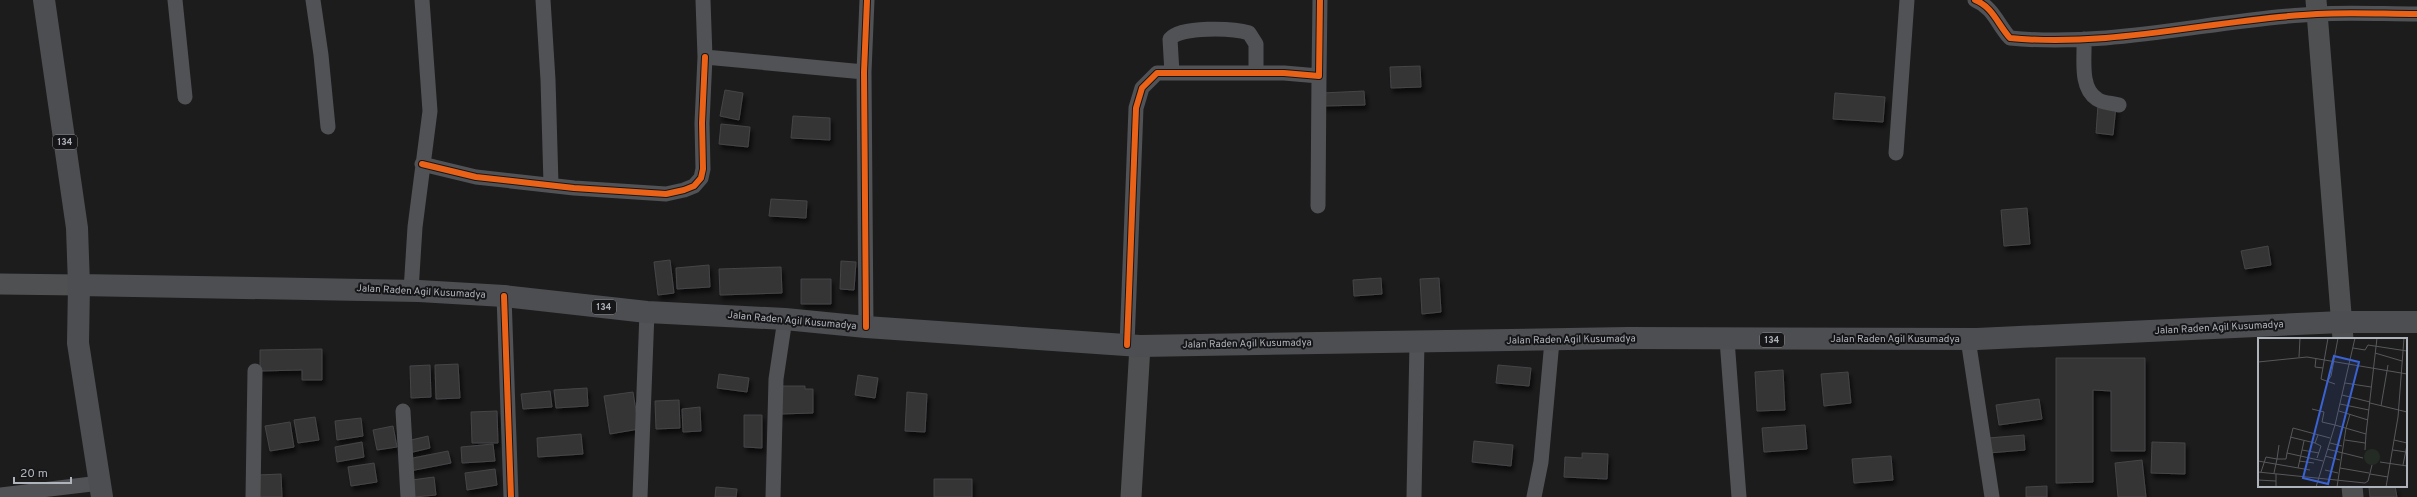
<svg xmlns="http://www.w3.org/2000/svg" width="2417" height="497" viewBox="0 0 2417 497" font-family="Overpass,sans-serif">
	<defs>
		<filter id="shadow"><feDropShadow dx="2.5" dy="4.5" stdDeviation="2" flood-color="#0009"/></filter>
	</defs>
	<rect width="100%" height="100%" fill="#1c1c1c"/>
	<path fill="#353536" stroke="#454548" filter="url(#shadow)" d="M1420,66l1,21 -30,1 -1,-21z
		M725,90l18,3 -4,27 -19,-4z
		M1364,91l1,14 -42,1 -1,-13z
		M1835,93l50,4 -2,25 -50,-3z
		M2098,105l18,1 -3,29 -17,-2z
		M793,116l37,2v22l-39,-2z
		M721,124l29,3 -2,20 -29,-3z
		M771,199l36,2 -1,17 -37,-2z
		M2027,208l3,36 -26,2 -3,-36z
		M2268,246l3,19 -26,4 -4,-18z
		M670,260l4,33 -16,2 -4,-33z
		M841,261l15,1 -2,28 -14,-1z
		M709,265l1,22 -33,2 -1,-21z
		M781,267l1,26 -62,2 -1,-26z
		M1381,278l1,16 -28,2 -1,-16z
		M1439,278l2,34 -19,2 -2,-35z
		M801,279h30v25h-30z
		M322,349v31h-20v-10l-42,1v-21z
		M2056,358h89v93h-34v-60l-18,-1v92l-37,1z
		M458,364l2,34 -24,1 -1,-34z
		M430,365l1,32 -20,1 -1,-32z
		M1498,365l33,3 -2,18 -33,-3z
		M1783,370l2,40 -28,1 -2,-39z
		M1848,372l3,31 -27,3 -3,-32z
		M719,374l30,4 -2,14 -30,-4z
		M858,375l20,3 -3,20 -20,-3z
		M781,386h24v3h8v24l-33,1z
		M587,388l1,18 -32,2 -2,-18z
		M550,391l2,16 -29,2 -2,-15z
		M633,392l6,37 -29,5 -6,-38z
		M907,392l20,2 -2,38 -20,-1z
		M2039,399l3,20 -43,6 -3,-20z
		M679,400l1,28 -24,1 -1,-28z
		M700,407l1,24 -18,1 -1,-23z
		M497,411l1,32h-26l-1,-31z
		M744,415h18v33l-18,-1z
		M315,417l4,23 -21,3 -4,-23z
		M361,418l2,18 -26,4 -2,-19z
		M290,422l4,25 -24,4 -5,-25z
		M1805,425l2,24 -43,3 -2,-24z
		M393,426l4,21 -20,3 -4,-20z
		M581,434l2,20 -45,3 -1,-19z
		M2024,435l1,15 -36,3 -1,-15z
		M428,436l2,12 -21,5 -2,-12z
		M1474,441l39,4 -2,21 -39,-4z
		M362,442l2,15 -27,5 -2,-15z
		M2152,442l33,1v31l-34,-1z
		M493,444l2,17 -33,2 -1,-16z
		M448,451l3,12 -41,8 -2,-12z
		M1582,453l26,1 -1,25 -43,-2 1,-20 17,1z
		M1891,456l2,24 -39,3 -2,-24z
		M2142,460l4,37h-28l-3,-34z
		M374,463l3,19 -26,4 -3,-19z
		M495,469l2,16 -30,5 -2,-17z
		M281,474l1,23h-23l-1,-22z
		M434,477l2,18 -22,2 -2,-17z
		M934,479h38v18h-38z
		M2047,486v11h-21v-10z
		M2395,486l2,11h-27l-1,-9z
		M716,487l21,2 -1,8h-21z"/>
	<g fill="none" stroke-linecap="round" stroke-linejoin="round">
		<path stroke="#515255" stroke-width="15" d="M175,0l10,97
			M313,0l8,55 7,72
			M543,0l5,80 3,104
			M703,0l2,57 159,15
			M1975,0c18,7 23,25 35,38 103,10 205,-19 307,-24 33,-2 67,0 100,0
			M2084,39c1,18 -5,49 13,60 5,4 15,4 22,6
			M1172,73l-2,-34c11,-13 63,-11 79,-6l7,11v29
			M1896,153l11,-153
			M422,164l54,13 98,11 92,6 18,-4 10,-4 7,-8 2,-9 -1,-46 3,-66
			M1318,206l1,-130
			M411,291l4,-64 15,-116 -8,-111
			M504,296l7,201
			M866,327l-2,-255 3,-72
			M1968,339l24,158
			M1727,340l12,157
			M1127,345l9,-237 6,-20 15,-15h127l35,3 1,-76
			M403,411l5,86
			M0,495l100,-12
			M253,497l2,-126
			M640,497l7,-185
			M773,497l3,-118 9,-60
			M1414,497l3,-155
			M1534,497l7,-35 11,-121"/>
		<path stroke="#4f5052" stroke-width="21" d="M2316,0l27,339
			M0,284l79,1
			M2352,486l1,11
			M1131,497l9,-151"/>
		<path stroke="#4d4e51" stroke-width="22" d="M44,0l33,228 2,57 -1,58 24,154
			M79,285l340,6 85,5 143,16 138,7 81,8 274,19 488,-8 349,1 365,-17h75"/>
		<defs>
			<path id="cycleway" d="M1975,0c18,7 23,25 35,38 103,10 205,-19 307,-24 33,-2 67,0 100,0
				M422,164l54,13 98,11 92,6 18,-4 10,-4 7,-8 2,-9 -1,-46 3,-66
				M504,296l7,201
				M866,327l-2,-255 3,-72
				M1127,345l9,-237 6,-20 15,-15h127l35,3 1,-76"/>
		</defs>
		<use href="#cycleway" stroke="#161618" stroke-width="8"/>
		<use href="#cycleway" stroke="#ea6118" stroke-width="6"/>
	</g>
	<g text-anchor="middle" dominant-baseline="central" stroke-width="4" stroke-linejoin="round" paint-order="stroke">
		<g fill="#161618" stroke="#81848a" stroke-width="1">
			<rect x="53" y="135" width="24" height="14" rx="3"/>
			<rect x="592" y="300" width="24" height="14" rx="3"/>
			<rect x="1760" y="333" width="24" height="14" rx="3"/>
		</g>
		<g font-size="9" font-weight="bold" fill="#afb3bb">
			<text x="65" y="142">134</text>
			<text x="604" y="307">134</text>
			<text x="1772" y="340">134</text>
		</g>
		<g font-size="10" fill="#afb3bb" stroke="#161618">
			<text transform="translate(421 292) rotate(3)">Jalan Raden Agil Kusumadya</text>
			<text transform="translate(792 321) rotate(5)">Jalan Raden Agil Kusumadya</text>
			<text transform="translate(2219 328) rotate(-3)">Jalan Raden Agil Kusumadya</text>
			<text x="1895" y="339">Jalan Raden Agil Kusumadya</text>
			<text transform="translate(1571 340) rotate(-1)">Jalan Raden Agil Kusumadya</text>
			<text transform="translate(1247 344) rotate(-1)">Jalan Raden Agil Kusumadya</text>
		</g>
	</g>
	<g transform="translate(2258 338)">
		<rect width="149" height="149" fill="#1c1c1c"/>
		<path d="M106 119a8 8 0 1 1 16 0a8 8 0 1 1-16 0Z" fill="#242b25"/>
		<path fill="none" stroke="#57585c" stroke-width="1" d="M70,0l-7,41 14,5M95,10l12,2 3,-5 39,6M117,15l27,8M41,19l1,-19M58,20l-1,9 8,1M0,24l49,-5 100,17M69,44l4,-6 7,-38M87,45l26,4M84,57l28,7M112,65l37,9M82,66l29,6M123,68l7,-41M54,71l12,3 -2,10 13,3M81,73l29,9M77,87l31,9 -1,16M88,90l4,-14M108,96l11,-96M32,99l25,6 3,-8M87,102l20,3M136,102l13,3M57,105l6,3 -4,12M72,105l12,3M69,111l36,9M44,112l17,3M135,112l13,2M29,115l6,-25 37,10M67,118l15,4M0,123l52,9M41,123l15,2M122,124l27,4M145,127l4,-20M40,130l6,-27M82,130l29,5M67,132l13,3M0,134l107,11 3,-2 4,-16M3,134l5,-15 11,2 2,-14M16,135l3,-14h9l1,-6 36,8M112,136l18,3M0,142l18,1M18,149v-13M58,149l19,-62 20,-87M79,149l9,-59M128,149l12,-70 6,-79"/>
		<path fill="#3a62d2" fill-opacity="0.15" stroke="#3a62d2" stroke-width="2" d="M76,18l25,6 -31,122 -25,-6z"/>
		<rect width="149" height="149" fill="none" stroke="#afb3bb" stroke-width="2"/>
	</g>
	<path d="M14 477v6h57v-6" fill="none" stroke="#afb3bb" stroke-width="2"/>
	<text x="20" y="477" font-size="12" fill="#afb3bb" stroke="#161618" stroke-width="3" paint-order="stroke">20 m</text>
</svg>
